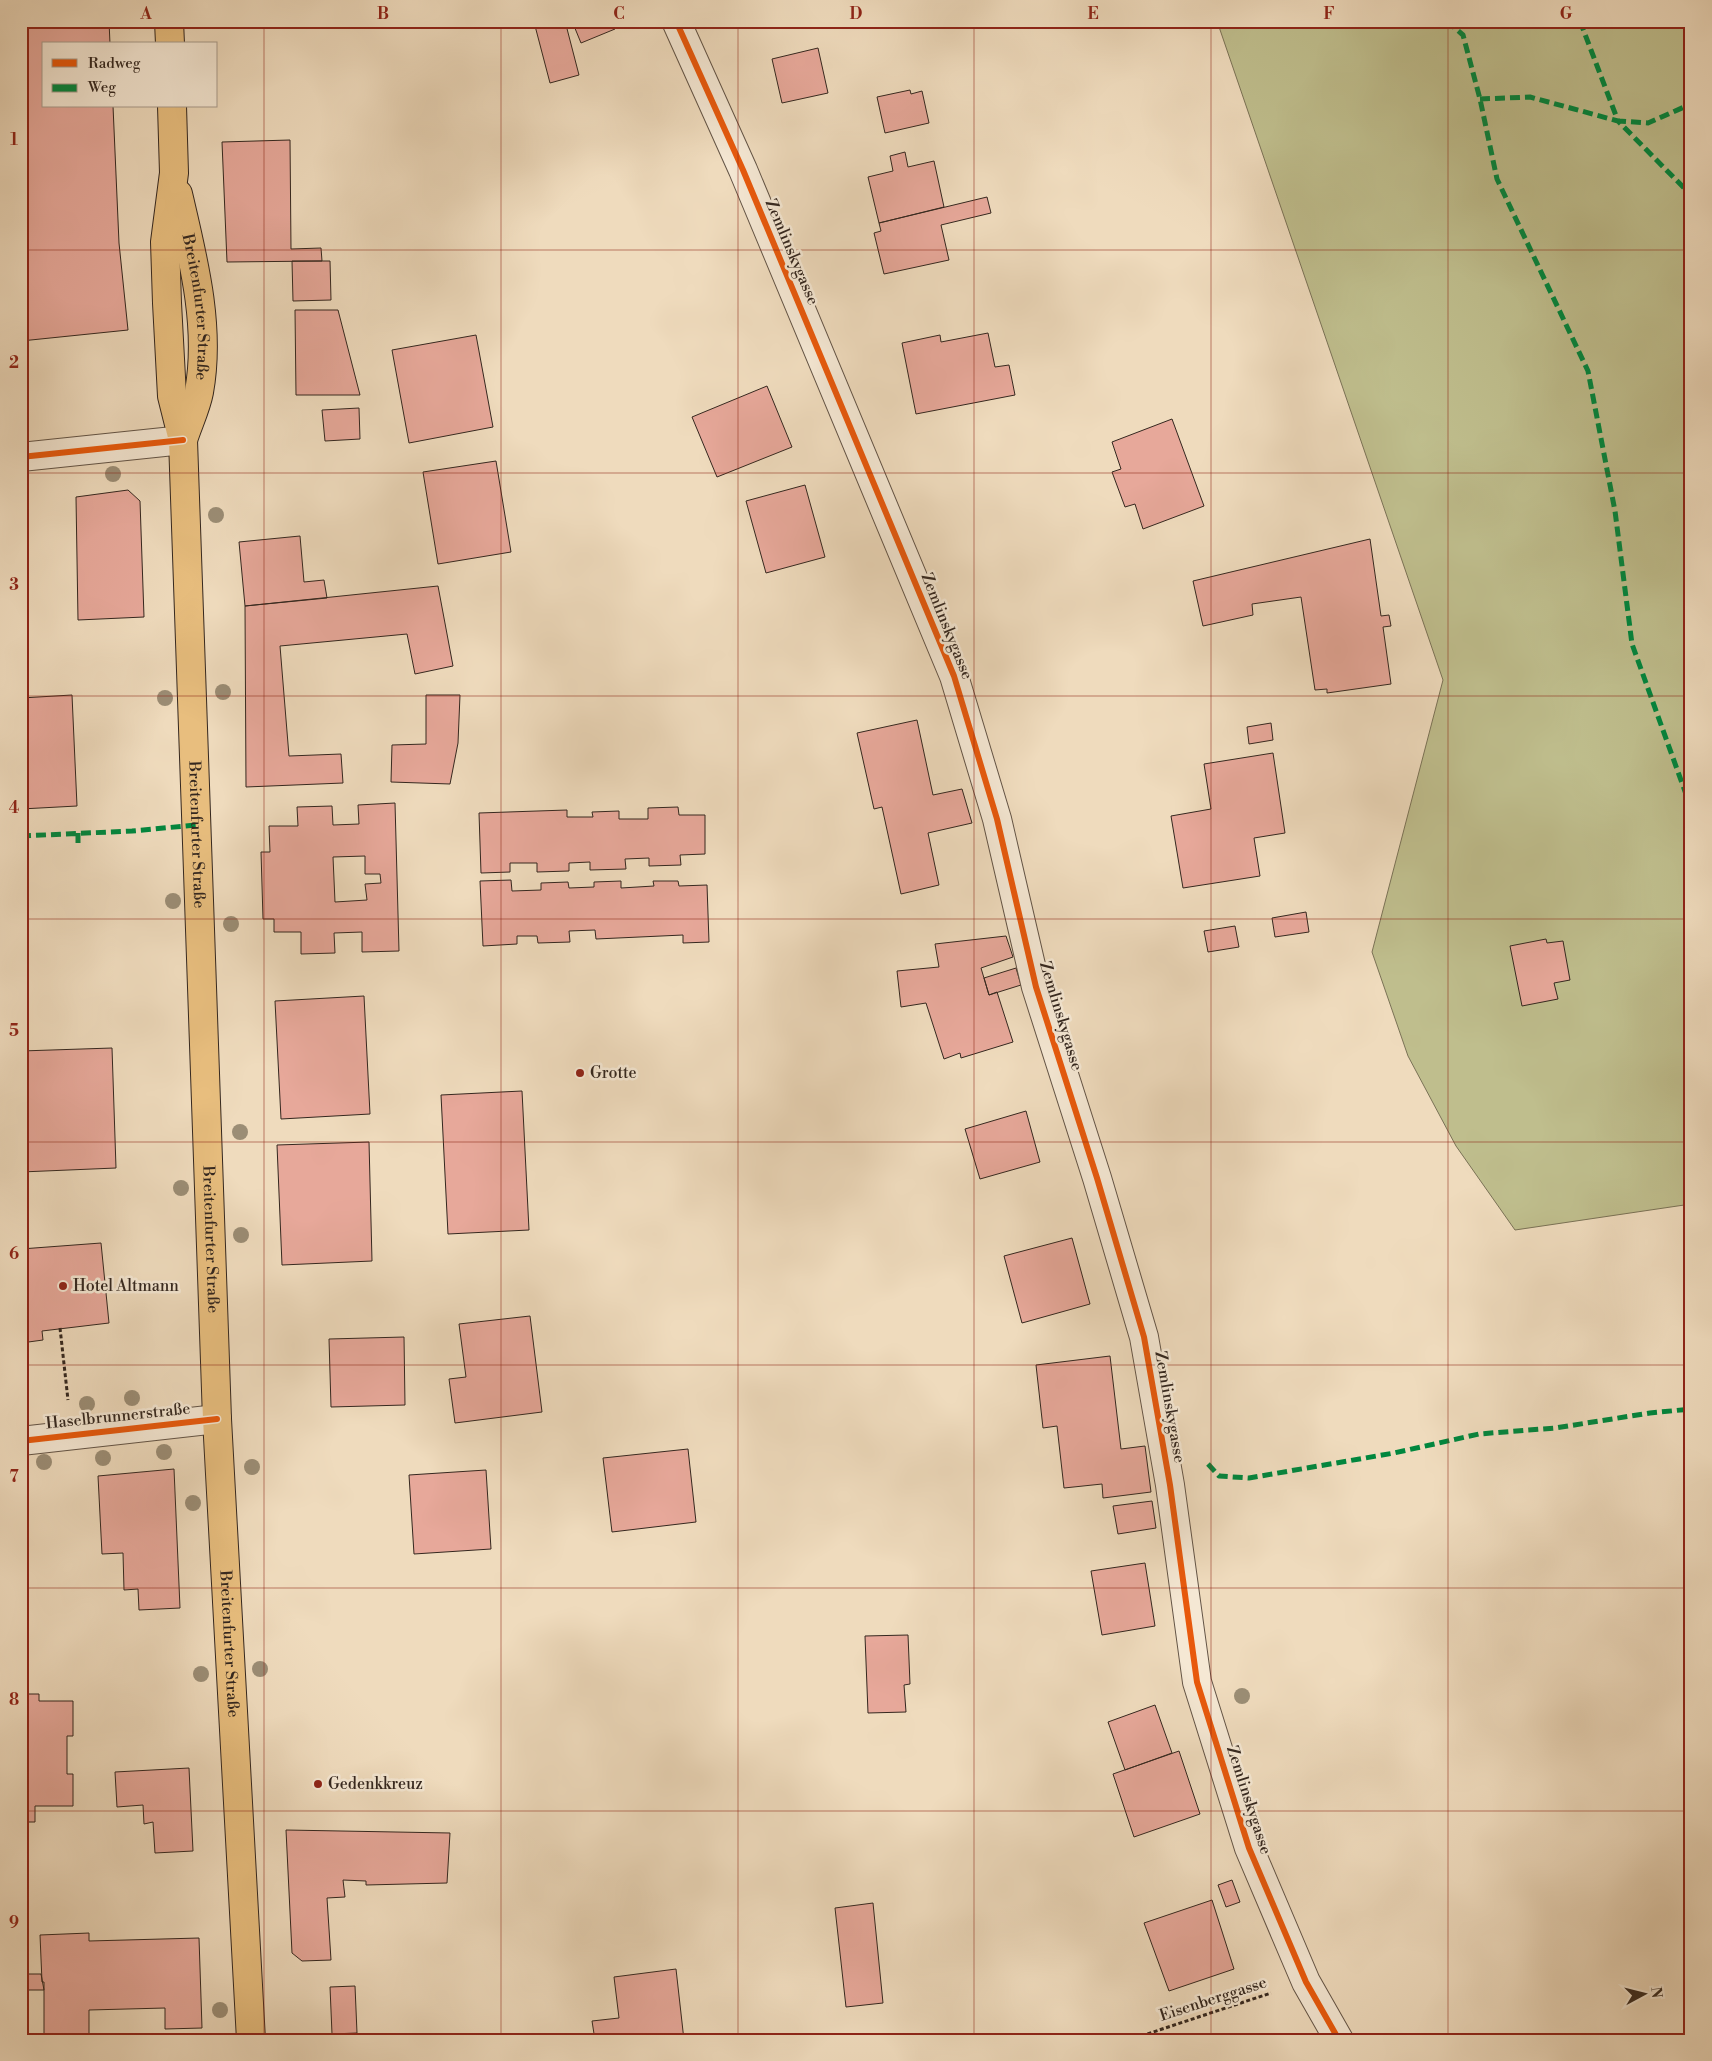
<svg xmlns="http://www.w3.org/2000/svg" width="1712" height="2061" viewBox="0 0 1712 2061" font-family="'Libre Bodoni',serif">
	<rect width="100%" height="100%" fill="#efdbbd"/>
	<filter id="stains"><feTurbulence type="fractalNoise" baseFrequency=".004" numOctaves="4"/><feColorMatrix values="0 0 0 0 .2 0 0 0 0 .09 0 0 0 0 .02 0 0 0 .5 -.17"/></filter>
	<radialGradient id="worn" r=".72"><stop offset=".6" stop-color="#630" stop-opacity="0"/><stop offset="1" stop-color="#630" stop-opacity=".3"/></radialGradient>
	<path fill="#bfbe8d" stroke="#7a7256" d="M1217,21h474v1183l-176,26 -59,-84 -48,-90 -36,-104 71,-272z"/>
	<path fill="#e7a89a" stroke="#34271f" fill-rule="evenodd" d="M21,21h88l1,23h-66v62h69l6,137 9,87 -107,11v-139h6z
		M539,21h26l14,54 -29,8 -16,-61z
		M572,21h40l3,8 -34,14z
		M818,48l10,45 -46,10 -10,-44z
		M910,90l1,4 11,-3 7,32 -44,10 -8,-36z
		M290,140l1,109 30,-1 1,13 -95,1 -5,-120z
		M905,152l3,15 26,-6 10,46 -65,16 -11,-46 25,-6 -3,-15z
		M987,197l4,16 -50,12 8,35 -65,14 -10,-41 7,-2 -2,-8z
		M292,261h38l1,39 -38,1z
		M295,310h43l22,85h-64z
		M988,333l7,34 14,-2 6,30 -99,19 -14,-71 38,-8 1,7z
		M476,335l17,92 -84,16 -17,-93z
		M767,386l25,61 -75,30 -25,-60z
		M359,408l1,31 -35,2 -3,-31z
		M1172,419l32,87 -61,23 -8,-25 -10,3 -13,-35 9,-3 -9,-27z
		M496,461l15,91 -73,12 -15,-92z
		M805,485l20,72 -59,16 -20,-72z
		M128,490l12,11 4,116 -66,3 -2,-123z
		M300,536l4,46 20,-2 3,18 -82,8 -6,-64z
		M1370,539l11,77 8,-1 2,11 -8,1 8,57 -64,9v-4l-12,1 -14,-93 -49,7 1,11 -50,11 -10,-45z
		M438,586l15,80 -38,8 -8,-40 -127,12 9,110 52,-2 2,29 -97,4 -1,-181z
		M72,695l5,111 -56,3v-111z
		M426,695h34l-2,48 -8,41 -59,-2 1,-37 34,-1z
		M917,720l16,75 29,-6 10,34 -44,10 11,52 -38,9 -19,-87 -8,2 -17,-76z
		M1271,723l2,17 -24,4 -2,-17z
		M1273,753l12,80 -31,5 6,38 -77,12 -12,-72 40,-7 -7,-45z
		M395,803l4,148 -37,1v-20l-28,1 1,20 -34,1v-22h-27v-13h-11l-2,-67h9l-1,-26h29l-1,-19 35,-1 1,19 26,-1 -1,-19zM365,856v18h15l1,9 -16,1 2,16 -32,2 -2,-45z
		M678,807l1,8h26v39l-25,1 1,10 -32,1v-8l-24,1 1,10 -36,1v-8l-21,1v8l-32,1v-9h-27v9l-29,1 -2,-60 88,-3v7h26l-1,-5 27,-1v8h29v-11z
		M511,880l1,11 29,-1v-7l27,-1 1,6 25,-1v-5l27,-1v7l33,-2 -1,-5h25l1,5 28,-1 2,57 -26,1v-8l-87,4 -1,-9 -26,1 1,11 -32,1 -1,-7h-20v8l-34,2 -3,-65z
		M1306,912l3,20 -34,5 -3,-19z
		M1235,926l4,21 -31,5 -4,-21z
		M1006,936l7,21 -32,11 8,27 8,-3 16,50 -52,16 -1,-5 -16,6 -18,-56 -25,4 -4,-36 42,-4 -4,-23z
		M1546,939l1,4 16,-2 7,39 -16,3 4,16 -36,7 -12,-60z
		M1016,968l5,17 -32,10 -5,-17z
		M364,996l6,118 -89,5 -6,-118z
		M112,1048l4,120 -95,4v-121z
		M522,1091l7,139 -81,4 -7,-139z
		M1026,1111l14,51 -60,17 -15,-50z
		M369,1142l3,119 -90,4 -5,-120z
		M1072,1238l18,66 -68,19 -18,-67z
		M101,1243l8,80 -67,8 1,9 -22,3v-94z
		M530,1316l12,96 -87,11 -6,-44 17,-2 -7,-53z
		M404,1337l1,68 -74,2 -2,-68z
		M1110,1356l11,93 24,-3 6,46 -48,6 -1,-14 -38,4 -7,-62 -14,2 -7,-63z
		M688,1449l8,73 -84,10 -9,-74z
		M174,1469l6,139 -41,2 -1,-21 -14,1 -1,-37 -21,1 -4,-78z
		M486,1470l5,79 -77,5 -5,-79z
		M1152,1501l4,27 -38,6 -5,-28z
		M1145,1563l10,63 -53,9 -11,-64z
		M908,1635l2,49 -6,1 2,27 -38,1 -3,-77z
		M21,1694h18v7h34v35h-6v38h6v32h-38v16h-14z
		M1155,1705l17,48 -47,17 -17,-48z
		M1179,1751l21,63 -66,23 -21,-63z
		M189,1768l4,83 -38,2 -2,-31 -9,2 -1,-19 -26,2 -2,-35z
		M286,1830l164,3 -3,50 -81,2v-4l-23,-1 2,17 -18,1 4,62 -29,1 -10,-8z
		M1232,1880l8,22 -14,5 -8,-22z
		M1212,1900l22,69 -65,22 -25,-68z
		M873,1903l10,100 -37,4 -11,-99z
		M89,1933v8l110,-3 3,90 -37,1v-21l-76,2v30h-45v-58h-2l-2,-47z
		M676,1969l8,71h-89l-3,-19 27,-3 -5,-41z
		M21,1974h20l3,16h-23z
		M355,1986l2,47 -25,1 -2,-47z"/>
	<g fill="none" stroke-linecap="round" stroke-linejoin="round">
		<defs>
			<path id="minor" d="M676,21l67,149 211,506 43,143 39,168 61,191 47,159 26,148 27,197 52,166 57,134 33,58
				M21,457l162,-17
				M21,1441l196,-22"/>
			<g id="primary">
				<path d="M169,21l1,23"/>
				<path id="s1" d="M172,106l2,67 -9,69 2,61 5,93 11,44 34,979 34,621"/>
				<path id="s2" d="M178,194c15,64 33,133 21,198 -3,16 -11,32 -16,48"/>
			</g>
		</defs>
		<use href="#minor" stroke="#635446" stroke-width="30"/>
		<use href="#primary" stroke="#34271f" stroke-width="30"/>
		<path stroke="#34271f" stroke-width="3" stroke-dasharray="4 2.5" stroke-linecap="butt" d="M60,1328l8,72
			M1129,2040l142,-47"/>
		<use href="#minor" stroke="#f5e8d4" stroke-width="28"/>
		<use href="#primary" stroke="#e8be7e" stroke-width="28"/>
		<path stroke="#00873e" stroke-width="5" stroke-dasharray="10 5" stroke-linecap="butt" d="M1447,21l16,14 17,64 17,80 91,192 27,140 17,133 59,164
			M1580,21l38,100 30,2 43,-19
			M1480,99l50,-2 88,24 73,74
			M78,833v13
			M21,836l111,-5 64,-6
			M1208,1464l11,12 30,2 145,-25 85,-19 76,-6 95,-15 41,-4"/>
		<defs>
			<path id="cycleway" d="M676,21l67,149 211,506 43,143 39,168 61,191 47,159 26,148 27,197 52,166 57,134 33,58
				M21,457l162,-17
				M21,1441l196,-22"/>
		</defs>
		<use href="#cycleway" stroke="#f5e8d4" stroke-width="9"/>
		<use href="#cycleway" stroke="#e8590c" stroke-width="6"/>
	</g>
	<g fill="#9b8d75">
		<circle cx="113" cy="474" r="8"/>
		<circle cx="216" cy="515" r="8"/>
		<circle cx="223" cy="692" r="8"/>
		<circle cx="165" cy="698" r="8"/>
		<circle cx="173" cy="901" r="8"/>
		<circle cx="231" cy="924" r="8"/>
		<circle cx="240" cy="1132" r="8"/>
		<circle cx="181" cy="1188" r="8"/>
		<circle cx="241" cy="1235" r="8"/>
		<circle cx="132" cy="1398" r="8"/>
		<circle cx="87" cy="1404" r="8"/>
		<circle cx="164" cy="1452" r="8"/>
		<circle cx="103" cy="1458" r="8"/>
		<circle cx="44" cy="1462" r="8"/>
		<circle cx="252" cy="1467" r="8"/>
		<circle cx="193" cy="1503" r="8"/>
		<circle cx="260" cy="1669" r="8"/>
		<circle cx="201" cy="1674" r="8"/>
		<circle cx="1242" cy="1696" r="8"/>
		<circle cx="220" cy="2010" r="8"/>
	</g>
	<path fill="none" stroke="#8f2418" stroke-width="1" stroke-opacity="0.55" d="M264,21v2019M501,21v2019M738,21v2019M974,21v2019M1211,21v2019M1448,21v2019M21,250h1670M21,473h1670M21,696h1670M21,919h1670M21,1142h1670M21,1365h1670M21,1588h1670M21,1811h1670"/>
	<g fill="#8f2418" stroke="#f5e8d4" stroke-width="2">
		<circle cx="580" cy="1073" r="5"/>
		<circle cx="63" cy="1286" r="5"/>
		<circle cx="318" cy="1784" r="5"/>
	</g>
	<g text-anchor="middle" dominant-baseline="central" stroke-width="5" stroke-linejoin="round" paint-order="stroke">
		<g font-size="16" fill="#34271f" stroke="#f5e8d4">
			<text transform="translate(792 252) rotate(67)">Zemlinskygasse</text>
			<text stroke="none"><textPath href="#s2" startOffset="115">Breitenfurter Straße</textPath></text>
			<text transform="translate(947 626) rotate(68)">Zemlinskygasse</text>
			<text stroke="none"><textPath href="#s1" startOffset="731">Breitenfurter Straße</textPath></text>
			<text transform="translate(1061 1016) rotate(73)">Zemlinskygasse</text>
			<text stroke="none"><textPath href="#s1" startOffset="1136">Breitenfurter Straße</textPath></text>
			<text transform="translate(1170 1407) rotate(80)">Zemlinskygasse</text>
			<text transform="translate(118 1416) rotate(-6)">Haselbrunnerstraße</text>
			<text stroke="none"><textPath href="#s1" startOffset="1541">Breitenfurter Straße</textPath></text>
			<text transform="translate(1249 1800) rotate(72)">Zemlinskygasse</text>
			<text transform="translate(1213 1999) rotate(-18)">Eisenberggasse</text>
		</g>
		<g font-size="16" fill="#34271f" stroke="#f5e8d4" text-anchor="start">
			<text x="590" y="1073">Grotte</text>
			<text x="73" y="1286">Hotel Altmann</text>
			<text x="328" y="1784">Gedenkkreuz</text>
		</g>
	</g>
	<rect width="1712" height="2061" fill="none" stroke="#efdbbd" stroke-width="55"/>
	<rect x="42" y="42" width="175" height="65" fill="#f5e8d4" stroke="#a89b8c"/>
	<rect x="52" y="59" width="25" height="8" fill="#e8590c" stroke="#a89b8c"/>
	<text x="88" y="68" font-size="15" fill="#34271f">Radweg</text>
	<rect x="52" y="84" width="25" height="8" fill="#00873e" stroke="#a89b8c"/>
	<text x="88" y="92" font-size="15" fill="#34271f">Weg</text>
	<g transform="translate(1644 1994) rotate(83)" stroke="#f5e8d4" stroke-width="4" paint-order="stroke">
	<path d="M0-4L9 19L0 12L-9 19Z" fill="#34271f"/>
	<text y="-8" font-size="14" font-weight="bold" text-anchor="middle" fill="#34271f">N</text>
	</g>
	<rect x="28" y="28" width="1656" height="2006" fill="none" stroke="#8f2418" stroke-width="2"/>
	<g font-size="16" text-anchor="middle" font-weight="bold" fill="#8f2418">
		<text x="146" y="19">A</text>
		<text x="383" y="19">B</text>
		<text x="619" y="19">C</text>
		<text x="856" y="19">D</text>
		<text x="1093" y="19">E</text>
		<text x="1329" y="19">F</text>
		<text x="1566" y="19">G</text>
		<text x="14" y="145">1</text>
		<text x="14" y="368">2</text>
		<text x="14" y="590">3</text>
		<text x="14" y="813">4</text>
		<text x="14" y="1036">5</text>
		<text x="14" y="1259">6</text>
		<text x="14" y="1482">7</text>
		<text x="14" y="1705">8</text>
		<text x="14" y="1928">9</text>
	</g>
	<rect width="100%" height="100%" filter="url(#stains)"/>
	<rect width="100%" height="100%" fill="url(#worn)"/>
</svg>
